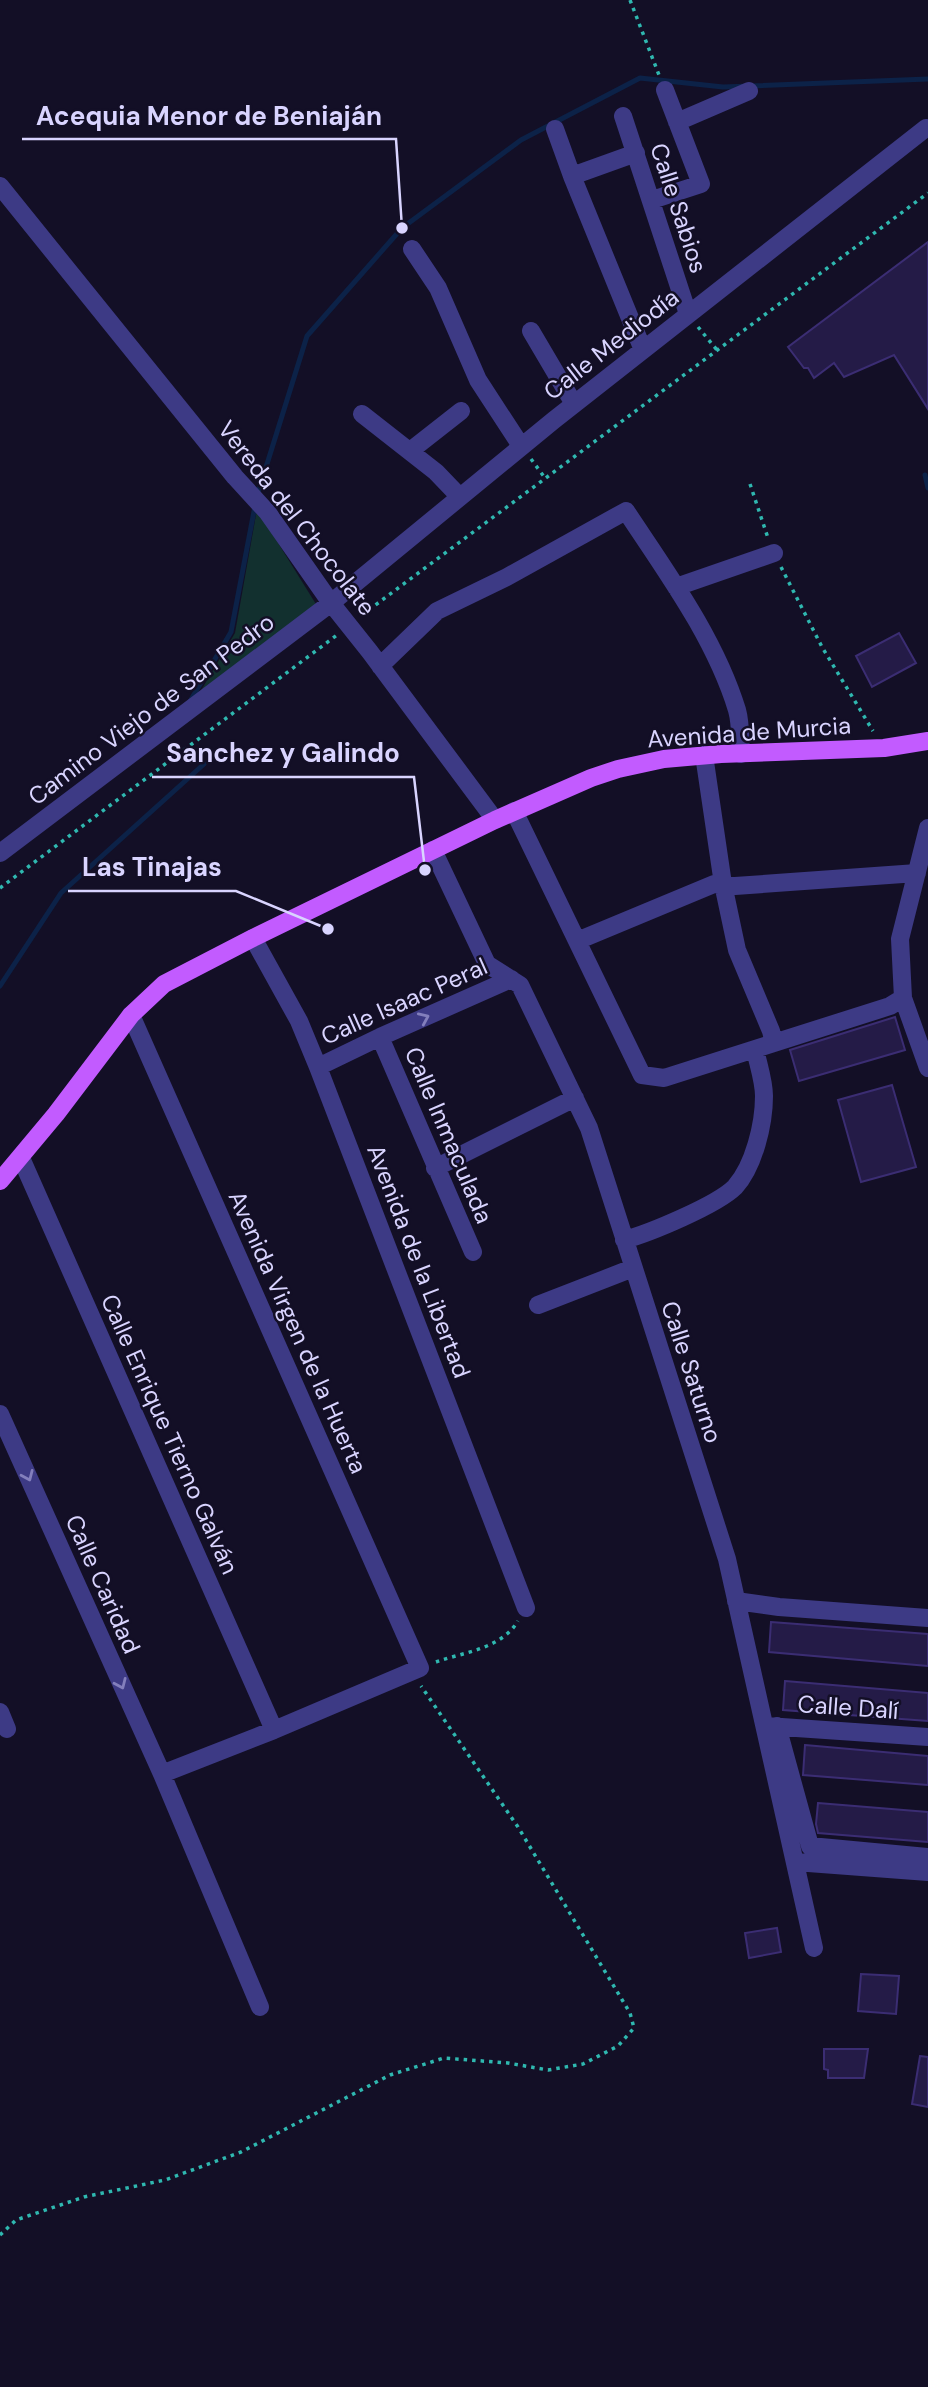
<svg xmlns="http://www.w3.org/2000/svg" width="928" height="2387" viewBox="0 0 928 2387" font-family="'DM Sans',sans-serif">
	<rect width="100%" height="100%" fill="#130f26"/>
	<path fill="#12302f" d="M257,509l62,100 -126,95 42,-71z"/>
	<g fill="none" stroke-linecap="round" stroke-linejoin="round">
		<path stroke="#0c2248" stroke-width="5" d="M925,475l3,13
			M257,496l50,-160 95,-108 119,-88 119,-62 83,9 205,-8
			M189,703l42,-71 24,-126
			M0,986l61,-93 143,-129"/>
	</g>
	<path fill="#241b47" stroke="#3b2d73" stroke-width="2" d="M928,242v167l-34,-54 -50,22 -10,-14 -20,15 -6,-10h-4l-16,-21z
		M899,633l17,30 -44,24 -16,-31z
		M895,1017l10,33 -106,31 -9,-31z
		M892,1085l24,82 -55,15 -23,-82z
		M771,1622l157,12v32l-159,-14z
		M785,1681l143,12v28l-145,-11z
		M805,1745l123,11v29l-125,-10z
		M818,1803l110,9v30l-110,-9 -2,-9z
		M777,1928l4,24 -32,6 -4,-25z
		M861,1974l38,2 -3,38 -38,-3z
		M824,2049h44l-4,29h-36v-8l-4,-1z
		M920,2056l8,1v50l-16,-3z"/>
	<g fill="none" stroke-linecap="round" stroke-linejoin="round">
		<path stroke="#2fb8b0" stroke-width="3.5" stroke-dasharray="3.5 5" stroke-linecap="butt" d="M630,0l29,75
			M698,327l19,23
			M531,459l14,19
			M750,484l18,54
			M781,567l41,80 51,84
			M362,615l566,-422
			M0,888l337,-253
			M436,1662c28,-10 65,-13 82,-41
			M0,2235l16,-15 68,-23 81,-17 76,-28 149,-77 54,-17 64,5 40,7 35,-6 35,-18 16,-18 -4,-15 -112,-186 -97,-141"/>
		<path stroke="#3d3a85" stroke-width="18" d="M623,116l65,198
			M677,122l72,-31
			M555,129l17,47
			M636,153l-64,23 71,174
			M0,186l235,291 33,36 63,90 39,49 125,168
			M652,200l49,-16 -36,-94
			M412,249l26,39 40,92 43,66
			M531,331l43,73
			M362,414l74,58 23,24
			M410,451l51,-40
			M676,587l98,-34
			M380,666l57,-55 70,-34 119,-66c41,62 89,127 111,199 4,14 3,30 4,44
			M704,755l19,129 14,66 34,81 3,12
			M514,811l128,264 22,3 226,-72 13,-8
			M928,828l-28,111 3,59 25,70
			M433,850l54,114 33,21 69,143 138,431 87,389
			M0,853l331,-250 223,-183 372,-292
			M253,938l46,83 19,46 208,541
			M577,941l137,-57 21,2 182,-13
			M131,1015l289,653 -146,62 -112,44
			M380,1037l93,215
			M318,1067l62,-30 131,-58
			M21,1158l253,572
			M435,1168l140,-70
			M624,1240c26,-7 93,-35 111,-53 19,-21 29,-63 29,-91 0,-15 -6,-32 -9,-47
			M538,1305l95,-37
			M0,1414l162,360 98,233
			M736,1601l43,6 149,11
			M0,1712l7,17
			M767,1726l161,11
			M777,1726l33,120 118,11
			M795,1862l133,10"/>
		<path stroke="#c25bff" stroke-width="18" d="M0,1181l56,-67 75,-99 33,-31 89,-46 242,-118 96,-42 27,-9 46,-10 57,-5 163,-6 44,-7"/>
	</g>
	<defs><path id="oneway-chevron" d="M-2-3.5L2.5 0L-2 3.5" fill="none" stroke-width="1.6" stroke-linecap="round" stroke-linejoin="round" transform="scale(1.75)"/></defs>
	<g stroke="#837fbc">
		<use href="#oneway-chevron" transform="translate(424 1018) rotate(-24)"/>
		<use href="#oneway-chevron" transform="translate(28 1476) rotate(66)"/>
		<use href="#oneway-chevron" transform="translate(121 1684) rotate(66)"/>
	</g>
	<g text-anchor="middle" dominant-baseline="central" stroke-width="5" stroke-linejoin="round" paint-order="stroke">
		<g font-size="24" fill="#d9d4ff" stroke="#130f26">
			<text transform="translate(679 208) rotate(72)">Calle Sabios</text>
			<text transform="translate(611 344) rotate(-38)">Calle Mediodía</text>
			<text transform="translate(297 518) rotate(52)">Vereda del Chocolate</text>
			<text transform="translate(151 709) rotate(-37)">Camino Viejo de San Pedro</text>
			<text transform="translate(749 732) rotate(-4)">Avenida de Murcia</text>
			<text transform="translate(404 1001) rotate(-24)">Calle Isaac Peral</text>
			<text transform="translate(449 1135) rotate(67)">Calle Inmaculada</text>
			<text transform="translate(419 1261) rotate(69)">Avenida de la Libertad</text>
			<text transform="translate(298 1332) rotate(66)">Avenida Virgen de la Huerta</text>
			<text transform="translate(692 1372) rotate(72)">Calle Saturno</text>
			<text transform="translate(170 1434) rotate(66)">Calle Enrique Tierno Galván</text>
			<text transform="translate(103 1584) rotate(66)">Calle Caridad</text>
			<text transform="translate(848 1707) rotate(4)">Calle Dalí</text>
		</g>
	</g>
	<path fill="none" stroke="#d9d4ff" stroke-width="2.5" d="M402 228L396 139H22M425 870L414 777H152M328 929L236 891H68"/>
	<g fill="#d9d4ff" stroke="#130f26" stroke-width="2.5">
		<circle cx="402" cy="228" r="7"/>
		<circle cx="425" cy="870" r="7"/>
		<circle cx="328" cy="929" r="7"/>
	</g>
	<g font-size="26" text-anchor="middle" font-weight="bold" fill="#d9d4ff" stroke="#130f26" stroke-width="5" stroke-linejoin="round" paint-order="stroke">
		<text x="209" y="125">Acequia Menor de Beniaján</text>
		<text x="283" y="762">Sanchez y Galindo</text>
		<text x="152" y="876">Las Tinajas</text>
	</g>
</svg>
